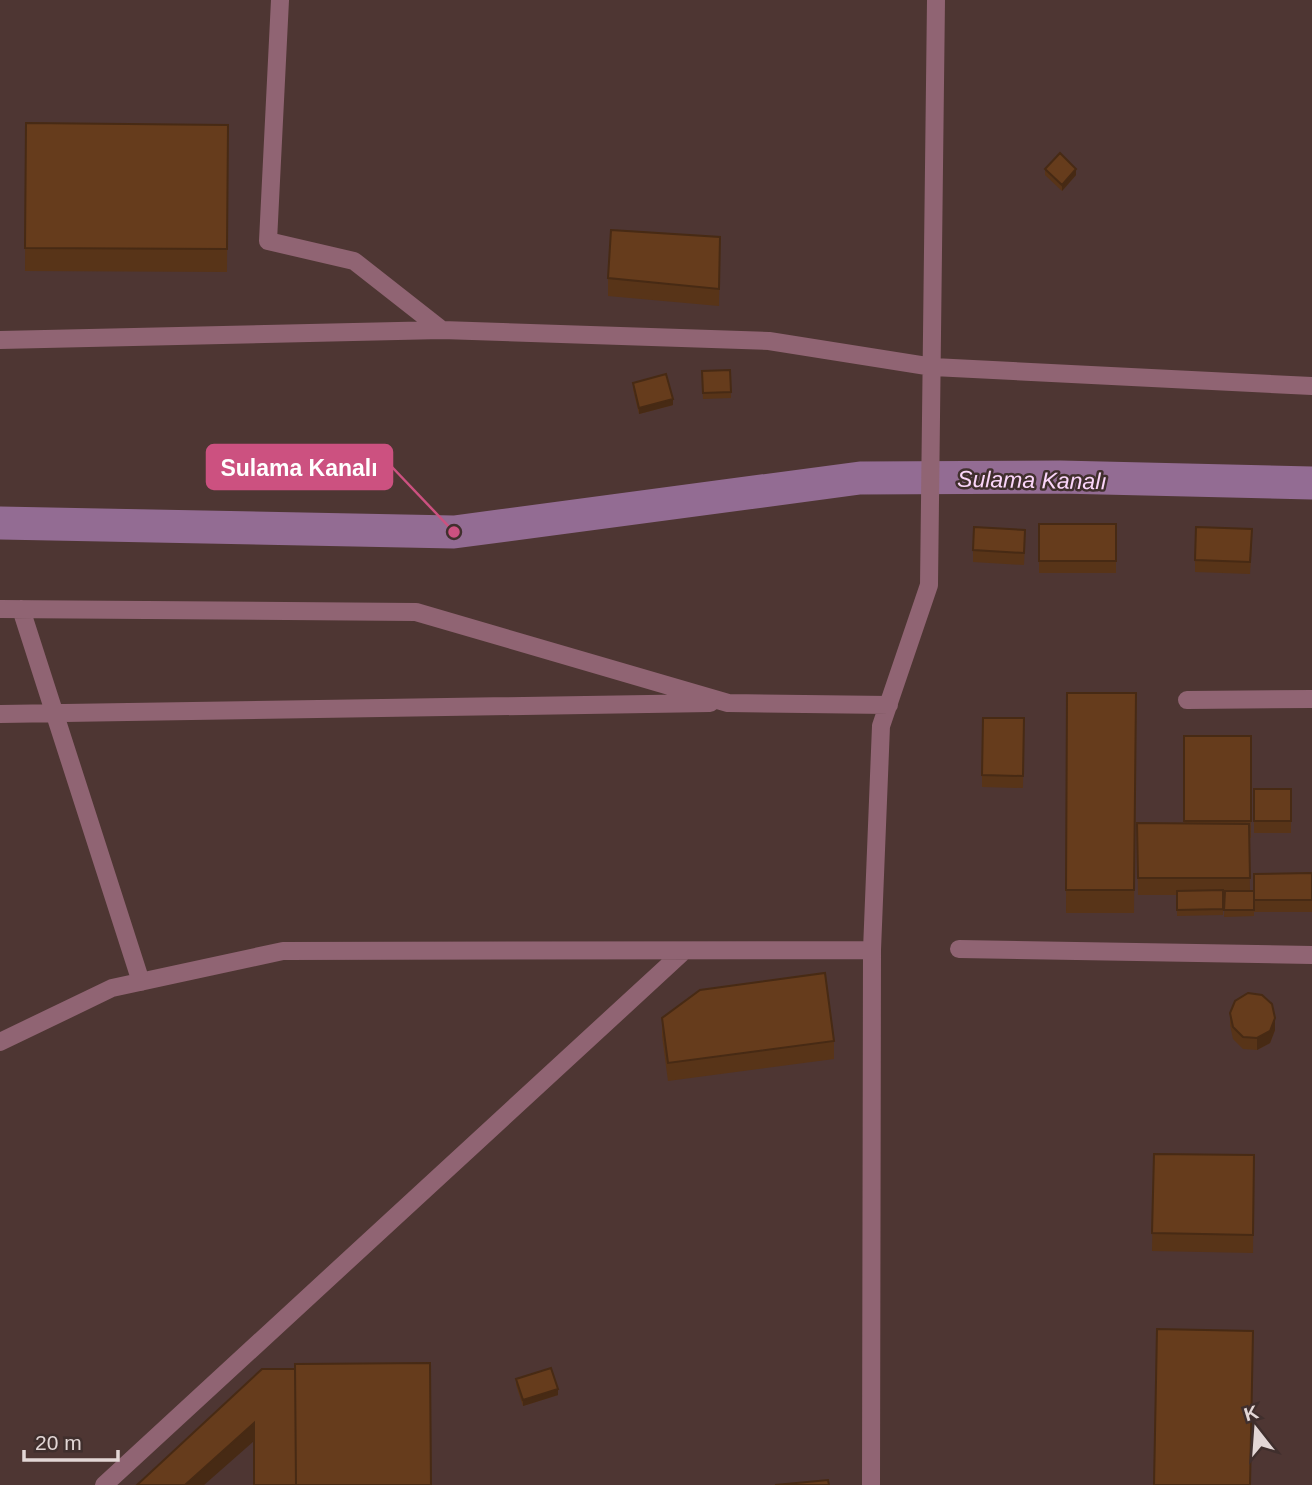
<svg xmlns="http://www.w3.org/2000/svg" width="1312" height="1485" viewBox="0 0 1312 1485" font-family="Helvetica,sans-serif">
	<rect width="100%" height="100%" fill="#402f2d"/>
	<path fill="#4e3633" d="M0,0h1312v1485h-1312z"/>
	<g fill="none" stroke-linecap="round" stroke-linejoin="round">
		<path stroke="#936c93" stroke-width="33" d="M0,523l454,9 406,-54 200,-1 252,6"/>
		<path stroke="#906473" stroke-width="18" d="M280,0l-12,241 86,20 88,69
			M0,340l442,-10 327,11 164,26 379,19
			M0,609l416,3 312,91 161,2
			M21,609l120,373
			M1187,700l125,-1
			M0,714l710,-11
			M959,949l353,6
			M0,1042l112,-54 171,-37 589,-1
			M104,1485l580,-534
			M871,1485l1,-535 9,-224 48,-141 7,-585"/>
	</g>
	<path fill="#583418" d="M26,123l202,2 -1,147 -202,-1z
		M1045,169l31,6 -14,16 -17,-16z
		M720,255l-1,51 -111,-10v-18z
		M730,370l1,28 -28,1 -1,-28z
		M633,383l40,22 -34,9 -6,-25z
		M1039,524h77v49h-77z
		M1252,541l-2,33 -55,-2v-12z
		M1025,542l-1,23 -51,-3v-12z
		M1067,693h69l-2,220h-68z
		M1024,718l-1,70 -41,-1v-12z
		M1184,736h67v102h-2l1,53h4v25l-30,1 1,-21h-2v19l-46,1v-21h-39l-1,-72 47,1z
		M1254,789h37v44h-37z
		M1312,873v39h-58v-38z
		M1230,1013l45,17 -5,13 -13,7 -14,-1 -10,-10 -3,-14z
		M662,1018l172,23v18l-166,22 -6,-45z
		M1154,1154l100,1 -1,98 -101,-2z
		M516,1379l42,16 -35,11 -7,-21z"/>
	<path fill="#472a14" d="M1076,169v6l-14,16v-6z
		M673,399v6l-34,9v-6z
		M1275,1018v12l-5,13 -13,7v-12z
		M558,1389v6l-35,11v-6z
		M254,1423v18l-50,44h-19z"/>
	<path fill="#663c1c" stroke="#472a14" stroke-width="2" d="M26,123l202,2 -1,124 -202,-1z
		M1060,153l16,16 -14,16 -17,-16z
		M611,230l109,7 -1,52 -111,-11z
		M730,370l1,22 -28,1 -1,-22z
		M666,374l7,25 -34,9 -6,-25z
		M1039,524h77v37h-77z
		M974,527l51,3 -1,23 -51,-3z
		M1196,527l56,2 -2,33 -55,-2z
		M1067,693h69l-2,197h-68z
		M983,718h41l-1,58 -41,-1z
		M1184,736h67v85h-67z
		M1254,789h37v32h-37z
		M1137,823l112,1 1,54h-112z
		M1312,873v27h-58v-26z
		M1223,890v19l-46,1v-19z
		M1225,891h29v19h-30z
		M825,973l9,68 -166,22 -6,-45 38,-28z
		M1248,993l14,2 10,9 3,14 -5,13 -13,7 -14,-1 -10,-10 -3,-14 5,-12z
		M1154,1154l100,1 -1,80 -101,-2z
		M1157,1329l96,2 -3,154h-96z
		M430,1363l1,122h-135l-1,-121z
		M551,1368l7,21 -35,11 -7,-21z
		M262,1369h33l1,116h-42v-62l-69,62h-48z
		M828,1480l1,5h-54z"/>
	<g text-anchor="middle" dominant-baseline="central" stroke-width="5" stroke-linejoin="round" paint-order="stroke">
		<g font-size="23" font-style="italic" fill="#fad5f9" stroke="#402f2d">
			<text transform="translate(1032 480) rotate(1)">Sulama Kanalı</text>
		</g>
	</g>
	<path fill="none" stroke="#cc5180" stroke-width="2.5" d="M454 532L392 467"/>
	<circle fill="#cc5180" stroke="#402f2d" stroke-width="2.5" cx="454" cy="532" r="7"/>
	<rect fill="#cc5180" stroke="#cc5180" stroke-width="2.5" x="207" y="445" width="185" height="44" rx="7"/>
	<g font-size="23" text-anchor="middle" font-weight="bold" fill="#fff">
		<text x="299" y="476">Sulama Kanalı</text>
	</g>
	<g transform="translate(1256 1429) rotate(343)" stroke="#402f2d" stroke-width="5" paint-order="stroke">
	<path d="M0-5L12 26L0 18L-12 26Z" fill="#e3d7d6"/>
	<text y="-10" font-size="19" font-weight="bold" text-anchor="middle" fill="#e3d7d6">K</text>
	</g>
	<path d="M24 1450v10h94v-10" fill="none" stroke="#e3d7d6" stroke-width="3.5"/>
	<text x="35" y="1450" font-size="21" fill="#e3d7d6" stroke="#402f2d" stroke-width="5" paint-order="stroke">20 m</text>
</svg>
